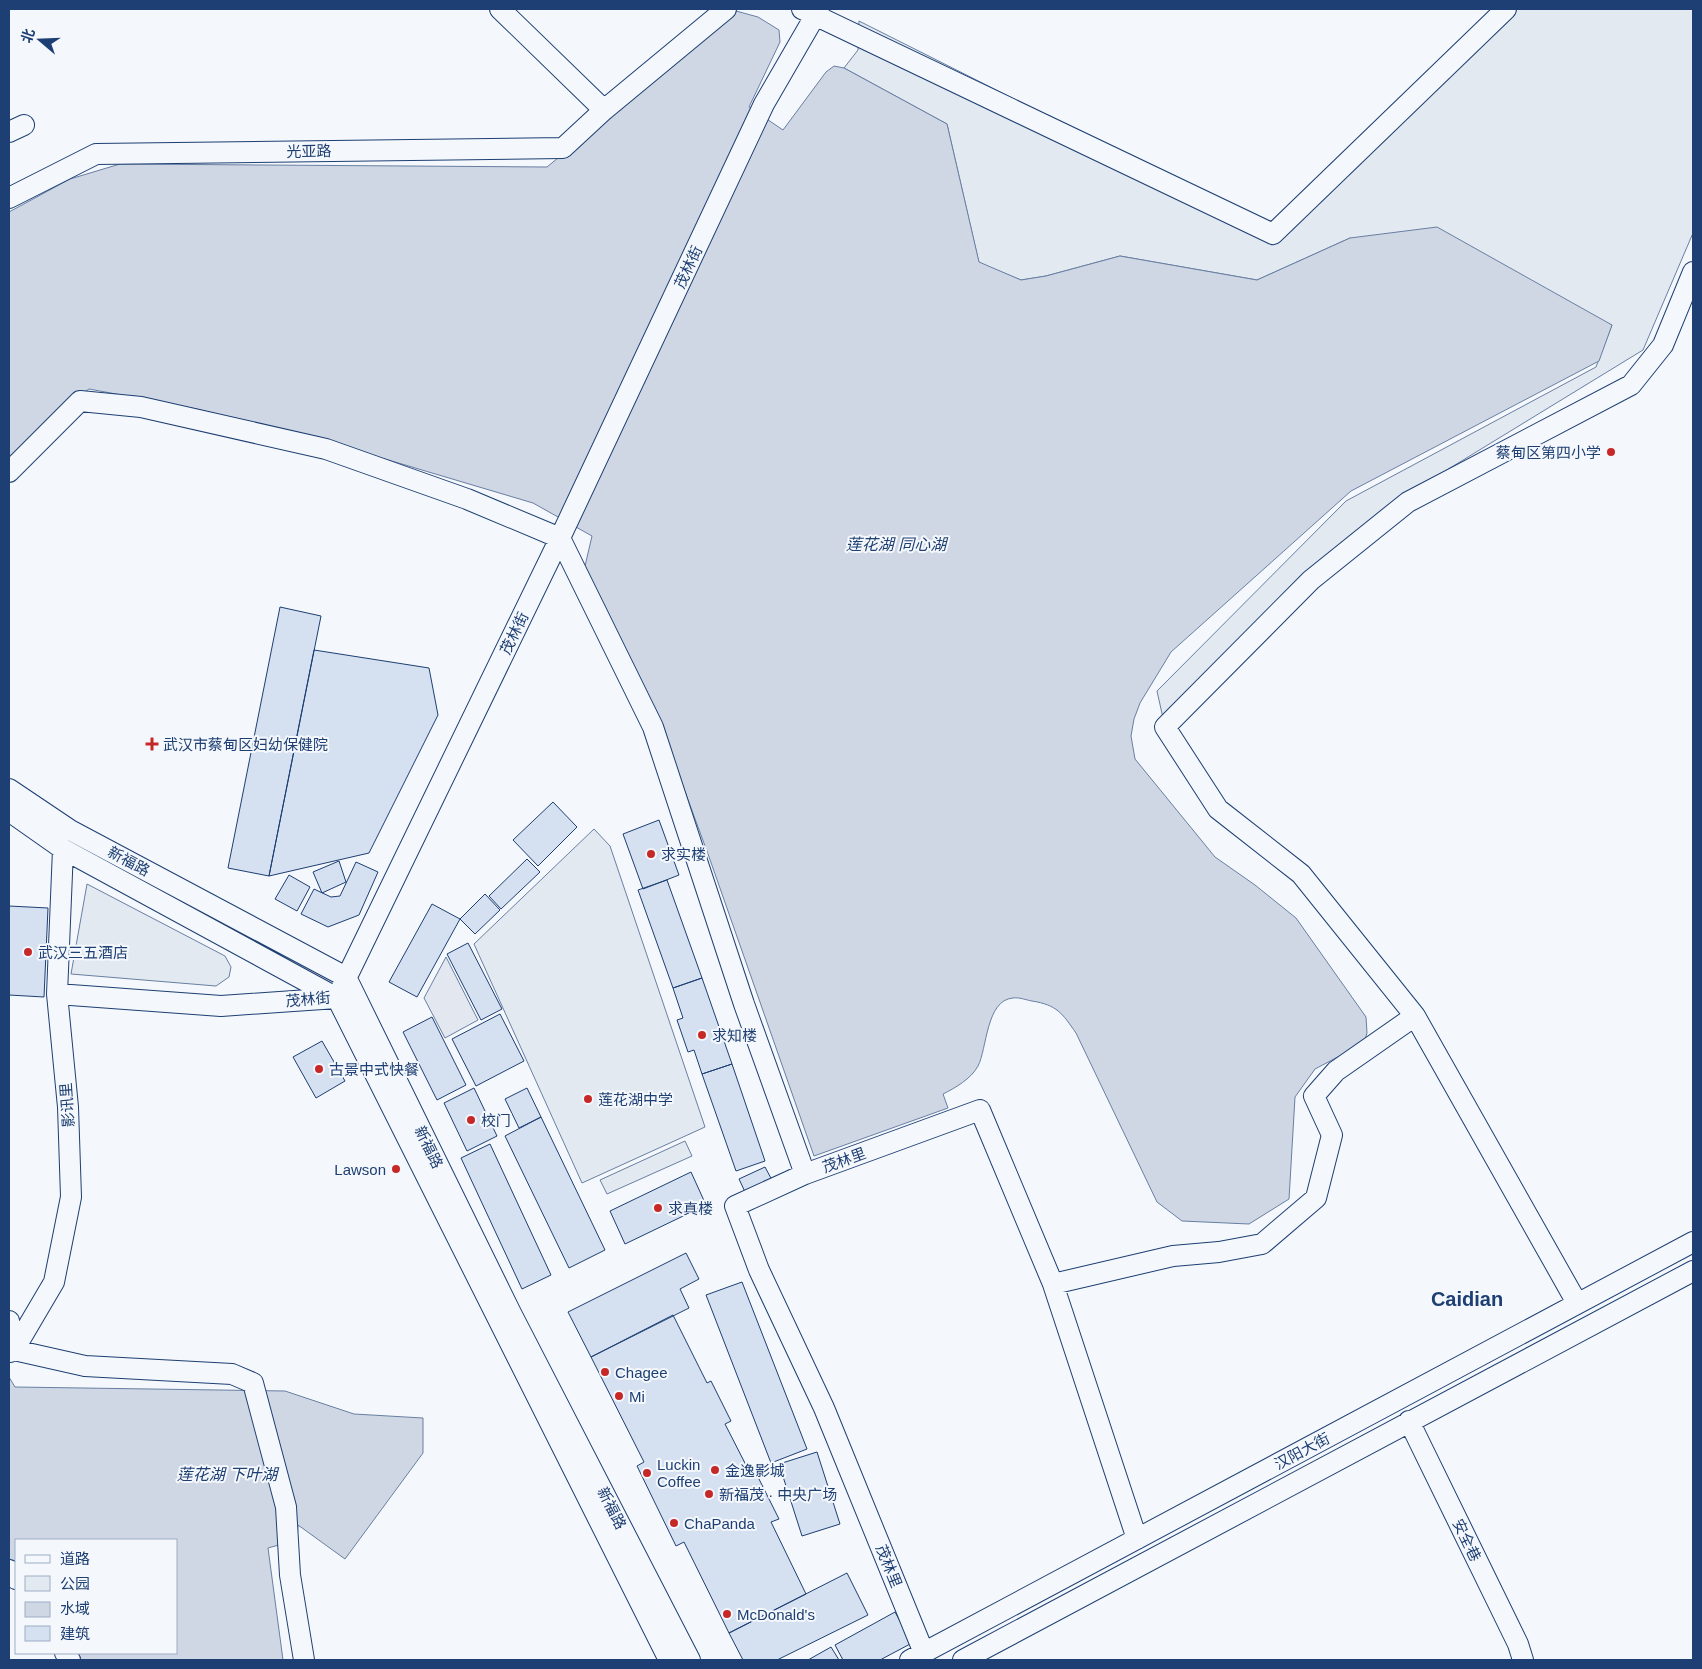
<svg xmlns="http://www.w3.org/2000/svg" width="1702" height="1669" viewBox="0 0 1702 1669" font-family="Helvetica,'Noto Sans SC',sans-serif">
	<rect width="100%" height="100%" fill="#f4f7fb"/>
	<path fill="#e3e9f0" stroke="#687fa3" d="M1510,9h183v224l-50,117 -260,159 -218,218 -8,-36 189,-190 250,-134 16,-42 -262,-87 -93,42 -137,-24 -74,20 -25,4 -42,-17 -32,-139 -103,-56 14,-18 1,-29 402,202 28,-6z
		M594,829l16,17 95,281 -123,56 -108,-239z
		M87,884l138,72 6,11 -2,10 -13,9 -145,-12z
		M685,1141l7,15 -85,38 -7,-14z"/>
	<path fill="#e3e8f0" stroke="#687fa3" d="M446,957l32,63 -33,18 -21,-40z"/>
	<path fill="#cfd7e4" stroke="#687fa3" d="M736,11l22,6 21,13 1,12 -31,65 34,23 43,-58 8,-6 10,2 103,56 32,138 42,18 25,-4 74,-20 137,24 93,-42 87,-11 175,98 -13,36 -248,130 -180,161 -31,51 -6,16 -3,17 4,23 80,98 40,28 41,33 70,99 1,16 -3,10 -49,26 -20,28 -6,102 -40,25 -67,-3 -25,-19 -81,-169c-14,-20 -19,-28 -44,-32 -6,-1 -13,-4 -19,-3 -27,2 -26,51 -35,68 -7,13 -23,22 -35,28l5,14 -134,48 -106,-302 -52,-141 -71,-147 7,-30 -59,-33 -222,-66 -114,-28 -108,-20 -18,12 -62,58v-247l61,-33 50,-15 427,3z
		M9,1377l6,10 270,4 69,23 69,4v35l-78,106 -47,-34 -1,15 -29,8 15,112h-207l-4,-7h104v-113h-160v29l-7,-10z"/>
	<path fill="#d5e0f0" stroke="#1d3f73" d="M280,607l41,9 -52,260 -41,-8z
		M314,650l115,18 9,47 -69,138 -100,23z
		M553,802l24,25 -39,39 -25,-26z
		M659,820l20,55 -36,14 -20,-55z
		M527,859l13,13 -39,37 -12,-13z
		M339,861l7,21 -24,11 -9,-21z
		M356,862l22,10 -19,43 -31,12 -27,-13 13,-25 17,8 9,-1z
		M289,875l21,12 -13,24 -22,-12z
		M667,880l35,98 -29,10 -35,-98z
		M485,894l15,16 -25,24 -15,-15z
		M432,904l28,15 -43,78 -28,-15z
		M9,906l39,2 -4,89 -35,-2z
		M468,943l34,66 -21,11 -34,-66z
		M702,978l30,86 -30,10 -8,-24 -6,2 -11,-32 6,-2 -10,-30z
		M500,1014l24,47 -48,25 -24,-47z
		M432,1017l34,68 -29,15 -34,-68z
		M322,1041l23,40 -29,17 -23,-41z
		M732,1064l33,97 -29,10 -34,-97z
		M474,1088l23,48 -30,15 -23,-48z
		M527,1088l14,29 -22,11 -14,-29z
		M541,1117l64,133 -36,18 -64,-132z
		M490,1144l61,131 -29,14 -61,-131z
		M765,1167l8,15 -27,12 -7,-15z
		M691,1172l15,33 -81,39 -15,-33z
		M686,1253l13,26 -19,10 9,19 -98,49 -23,-45z
		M742,1282l65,167 -36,14 -65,-168z
		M673,1315l34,68 4,-2 20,40 -6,3 23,45 5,-2 26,52 -8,3 35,72 -77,39 -45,-91 -8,4 -39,-80 7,-4 -53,-105z
		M817,1452l23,72 -38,12 -23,-72z
		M847,1573l21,42 -91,45h-34l-14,-27z
		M895,1612l17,31 -32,17h-37l-8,-15z
		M831,1647l8,13h-31z"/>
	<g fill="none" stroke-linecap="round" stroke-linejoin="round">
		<defs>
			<path id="minor" d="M500,9l104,101
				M802,9l471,225 233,-225
				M9,132l15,-7
				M9,198l87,-44 467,-6 41,-38 122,-101
				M9,472l71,-71 61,6 185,42 141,50 93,39 93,189 91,277 61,170
				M9,789l61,41 276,147 165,336 179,347
				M9,811l54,38 274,149 332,662
				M341,989l219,-451 204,-434 55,-95
				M57,994l164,12 116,-8
				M1415,1016l162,287
				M1053,1284l120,-28 46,-4 43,-8 54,-46 16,-63 -18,-39 22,-25 79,-55 -114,-142 -83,-65 -53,-82 146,-147 97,-78 223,-117 32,-40 30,-73
				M9,1321l5,29 71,16 147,8 21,9 33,124 4,68 14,85
				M10,1352l4,-2 40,-68 17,-85 -3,-90 -11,-113 6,-145
				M1409,1421l109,223 5,16
				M9,1570l7,9
				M65,1653l5,7
				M924,1653l-100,-245 -65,-138 -24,-64 70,-32 175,-64 73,174 84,255
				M910,1660l783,-418
				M963,1660l730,-389"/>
		</defs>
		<use href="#minor" stroke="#1d3f73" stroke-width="22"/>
		<use href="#minor" stroke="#f4f7fb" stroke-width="20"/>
	</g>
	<g fill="#c62828" stroke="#f4f7fb" stroke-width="2">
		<circle cx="1611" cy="452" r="5"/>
		<path d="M149.5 736.5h5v5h5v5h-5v5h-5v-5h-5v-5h5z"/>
		<circle cx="651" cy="854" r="5"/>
		<circle cx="28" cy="952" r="5"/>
		<circle cx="702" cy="1035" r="5"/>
		<circle cx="319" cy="1069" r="5"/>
		<circle cx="588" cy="1099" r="5"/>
		<circle cx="471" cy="1120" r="5"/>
		<circle cx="396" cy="1169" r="5"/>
		<circle cx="658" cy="1208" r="5"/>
		<circle cx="605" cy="1372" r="5"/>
		<circle cx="619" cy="1396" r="5"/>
		<circle cx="715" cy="1470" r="5"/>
		<circle cx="647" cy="1473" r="5"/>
		<circle cx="709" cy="1494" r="5"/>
		<circle cx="674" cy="1523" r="5"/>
		<circle cx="727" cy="1614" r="5"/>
	</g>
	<g text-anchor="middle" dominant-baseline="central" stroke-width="4" stroke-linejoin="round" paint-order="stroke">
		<g font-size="15" fill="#1d3f73" stroke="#f4f7fb">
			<text transform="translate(309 151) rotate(-1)">光亚路</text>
			<text transform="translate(688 267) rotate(-65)">茂林街</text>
			<text transform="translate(514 633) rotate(-64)">茂林街</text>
			<text transform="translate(129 861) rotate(28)">新福路</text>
			<text transform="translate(308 999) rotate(-5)">茂林街</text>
			<text transform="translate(67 1105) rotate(-94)">影讯里</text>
			<text transform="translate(429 1147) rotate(64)">新福路</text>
			<text transform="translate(844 1160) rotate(-20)">茂林里</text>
			<text transform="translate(1302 1451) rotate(-28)">汉阳大街</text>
			<text transform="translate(612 1508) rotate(63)">新福路</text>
			<text transform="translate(1467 1540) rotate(64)">安全巷</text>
			<text transform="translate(889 1566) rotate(68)">茂林里</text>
		</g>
		<g font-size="15" fill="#1d3f73" stroke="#f4f7fb" text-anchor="start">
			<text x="1601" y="452" text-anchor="end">蔡甸区第四小学</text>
			<text x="163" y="744">武汉市蔡甸区妇幼保健院</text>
			<text x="661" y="854">求实楼</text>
			<text x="38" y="952">武汉三五酒店</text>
			<text x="712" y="1035">求知楼</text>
			<text x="329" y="1069">古景中式快餐</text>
			<text x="598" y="1099">莲花湖中学</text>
			<text x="481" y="1120">校门</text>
			<text x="386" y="1169" text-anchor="end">Lawson</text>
			<text x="668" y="1208">求真楼</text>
			<text x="615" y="1372">Chagee</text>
			<text x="629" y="1396">Mi</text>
			<text x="657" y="1464">Luckin<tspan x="657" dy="17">Coffee</tspan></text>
			<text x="725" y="1470">金逸影城</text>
			<text x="719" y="1494">新福茂 · 中央广场</text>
			<text x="684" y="1523">ChaPanda</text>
			<text x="737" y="1614">McDonald's</text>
		</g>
		<g font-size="16" font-style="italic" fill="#1d3f73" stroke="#f4f7fb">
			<text x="896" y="544">莲花湖 同心湖</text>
			<text x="227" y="1474">莲花湖 下叶湖</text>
		</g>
		<g font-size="20" font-weight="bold" fill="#1d3f73" stroke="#f4f7fb">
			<text x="1467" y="1299">Caidian</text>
		</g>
	</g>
	<rect width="1702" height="1669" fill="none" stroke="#1d3f73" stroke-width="20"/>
	<rect x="15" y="1539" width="162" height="115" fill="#f4f7fb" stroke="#9eadc5"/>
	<rect x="25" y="1555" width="25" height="8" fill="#f4f7fb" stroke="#9eadc5"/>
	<text x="60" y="1564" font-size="15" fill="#1d3f73">道路</text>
	<rect x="25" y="1576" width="25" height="15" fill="#e3e9f0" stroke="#9eadc5"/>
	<text x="60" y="1589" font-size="15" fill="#1d3f73">公园</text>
	<rect x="25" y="1602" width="25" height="15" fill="#cfd7e4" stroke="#9eadc5"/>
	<text x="60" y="1614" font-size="15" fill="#1d3f73">水域</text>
	<rect x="25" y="1626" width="25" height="15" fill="#d5e0f0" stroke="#9eadc5"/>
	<text x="60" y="1639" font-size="15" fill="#1d3f73">建筑</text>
	<g transform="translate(40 40) rotate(289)" stroke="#f4f7fb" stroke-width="4" paint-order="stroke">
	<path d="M0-4L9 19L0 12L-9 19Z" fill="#1d3f73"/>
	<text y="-8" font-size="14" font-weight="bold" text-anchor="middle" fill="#1d3f73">北</text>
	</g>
</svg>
